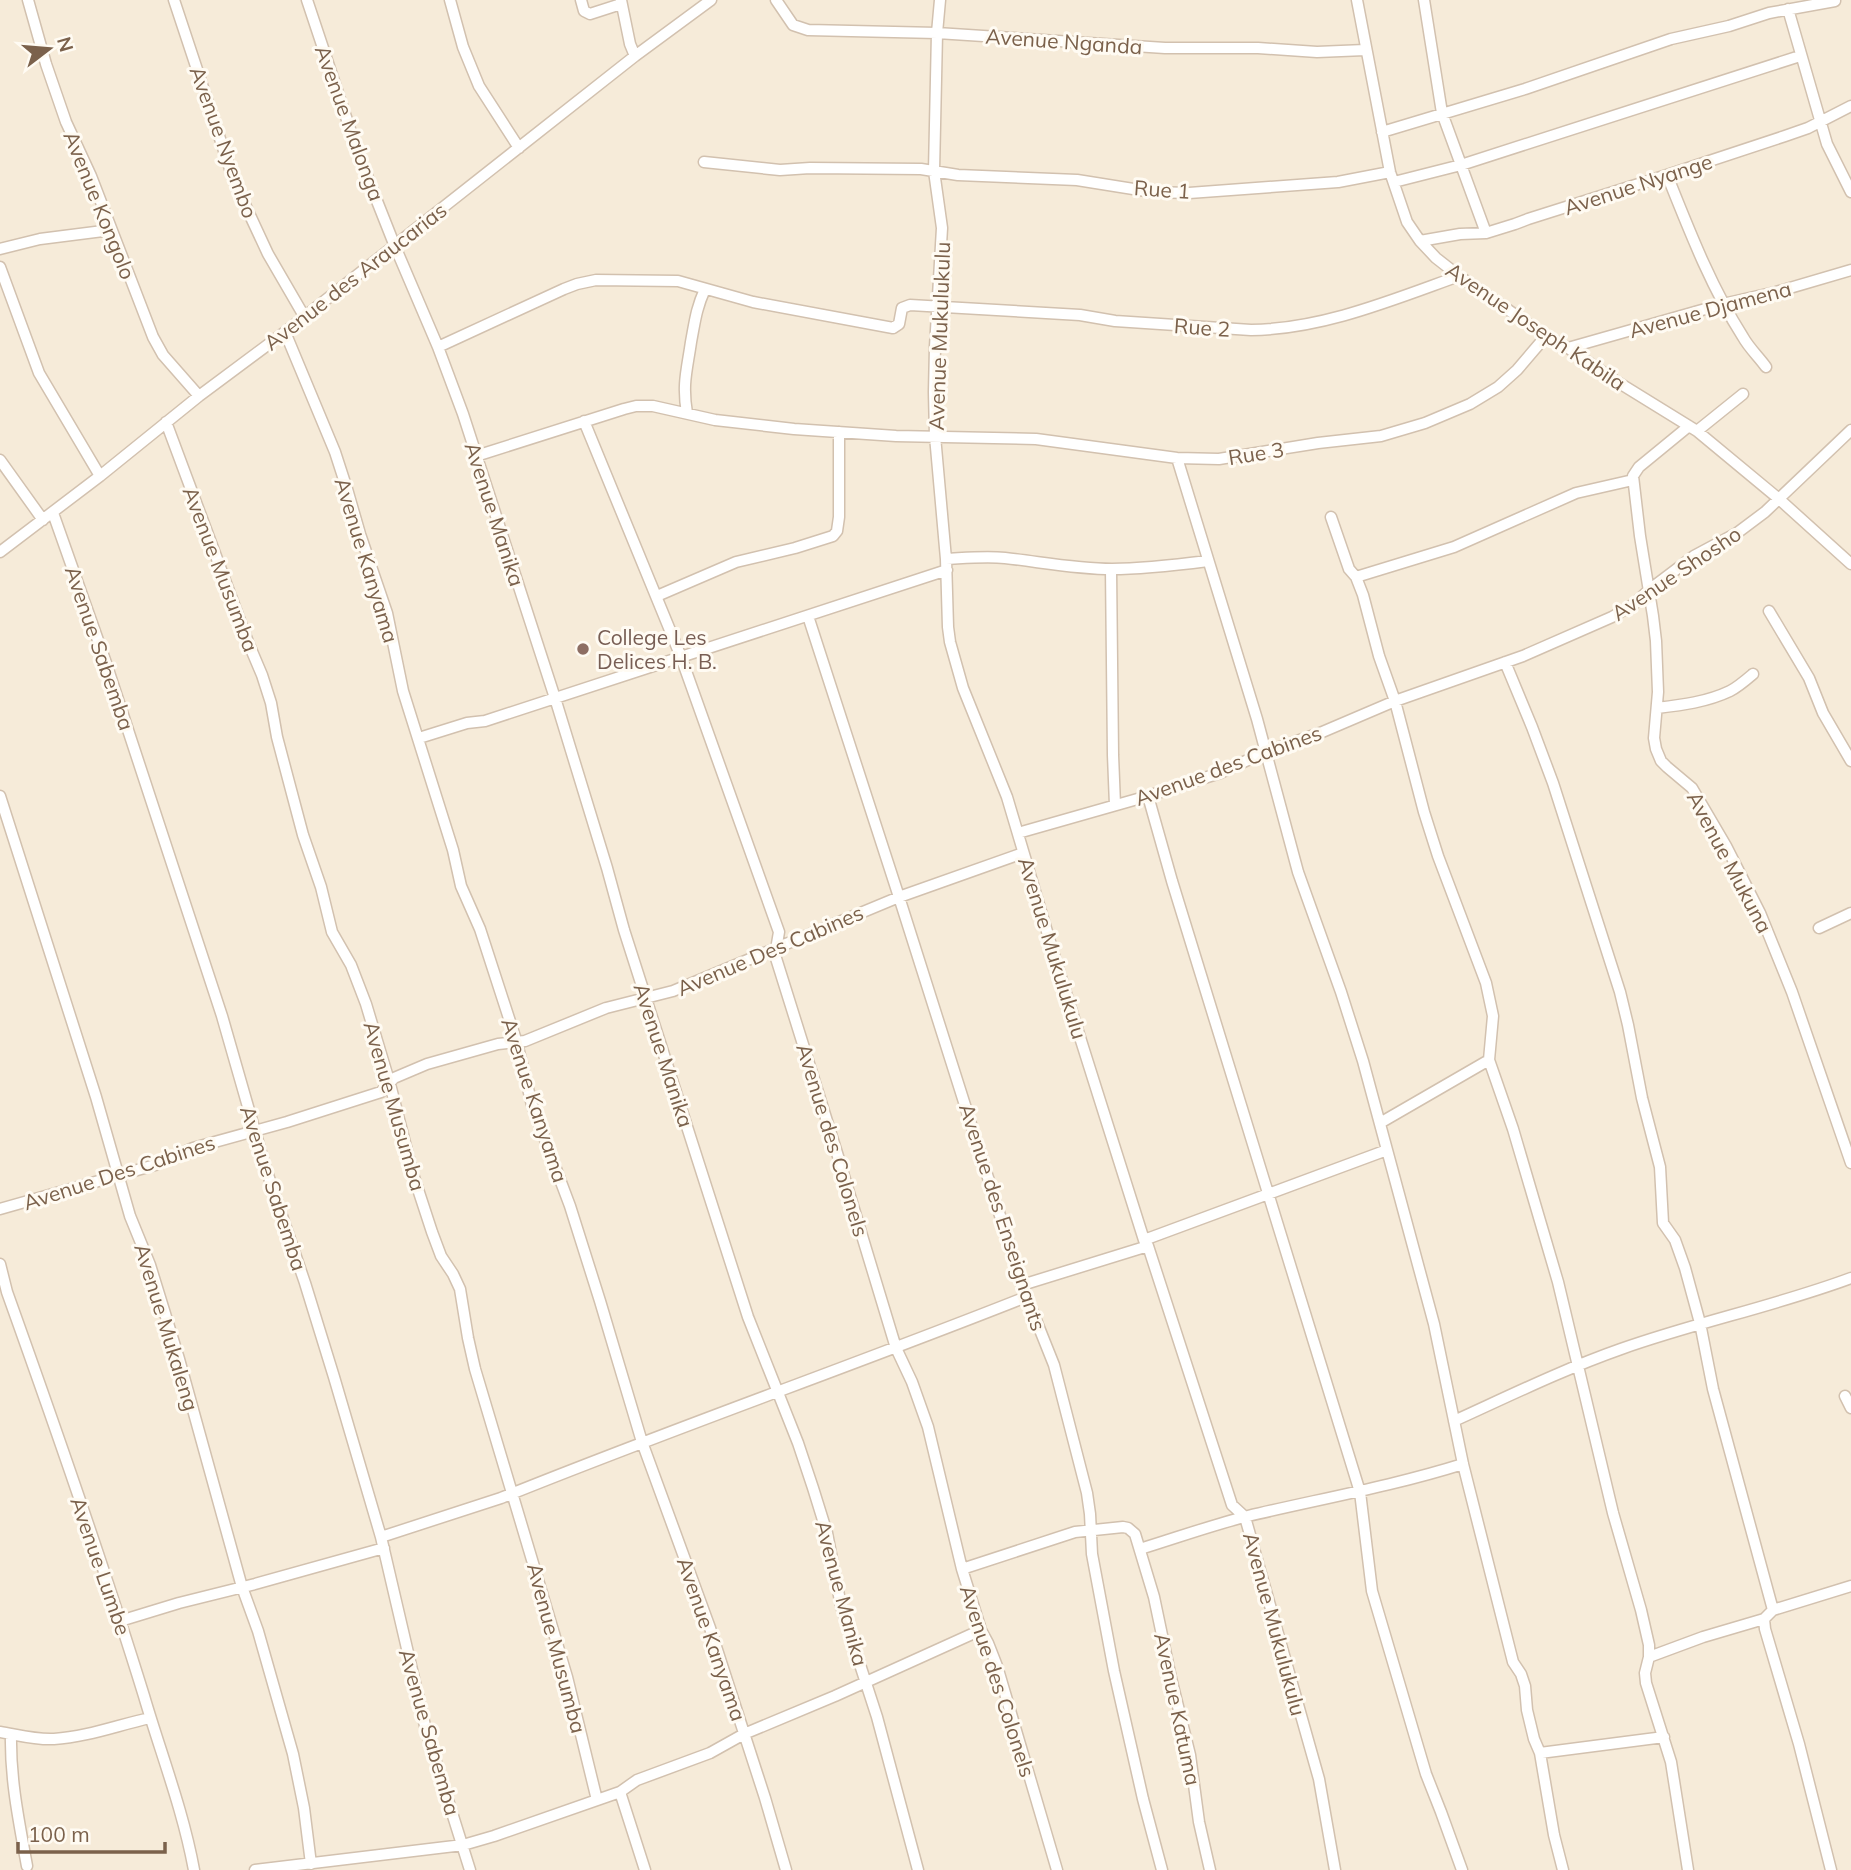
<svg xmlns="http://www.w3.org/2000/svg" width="1851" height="1870" viewBox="0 0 1851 1870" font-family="Mulish,sans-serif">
	<rect width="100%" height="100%" fill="#fef8eb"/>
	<path fill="#f6ebd9" d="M0,0h1851v1870h-1851z"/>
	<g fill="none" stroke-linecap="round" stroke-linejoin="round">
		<defs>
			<path id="minor" d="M28,0l18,64 20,58 25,54 62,161 10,18 36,41
				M174,0l60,181 34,73 36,62
				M307,0l51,153 36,91 44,103 25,67 92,284 52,170 17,62 124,387 50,126 15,45 14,45 14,73 36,111 41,153
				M450,0l13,47 16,39 40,62
				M581,0l3,11 6,3 31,-10
				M621,0l9,44 5,12
				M776,0l17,25 15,5 129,3 228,15h93l59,4 48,-2
				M940,0l-3,33 -3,138 8,57 -7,119 -1,45 1,44 11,123 2,68 2,15 13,46 44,109 47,158 90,285 4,6 84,259 13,12 74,262 16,91
				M1357,0l33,172 17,50 13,19 16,17 23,18 87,60 22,12 48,33 81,50 82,68 72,65
				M1424,0l18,113 44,120
				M1788,9l39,135 24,48
				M1382,132l143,-43 146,-50 58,-13 40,-13 66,-12
				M704,162l76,8 30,-2 111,1 37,6 119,5 75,12 37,1 149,-11 52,-10
				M1667,175c22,55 44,112 76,162 6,11 16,20 23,30
				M1394,182l67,-17 339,-109
				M1420,241l40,-7 26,-1 29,-9 13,-5 139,-44 118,-39 23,-8 43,-22
				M0,249l40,-10 71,-9
				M0,267l39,106 61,103
				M285,332l50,120 12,37 13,45 27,79 16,78 50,159 8,36 19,43 37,114 15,62 38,101 30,95 42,141 68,186 55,170 21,72
				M438,347l126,-58 13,-5 19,-4 82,1 75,21 140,26 6,-4 3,-16 8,-3 170,10 35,6 136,9c72,-1 141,-30 208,-54
				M1568,348l155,-44 53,-12 75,-22
				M687,413c-5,-29 0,-43 4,-71 4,-21 5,-33 14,-53
				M584,421l97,236 98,275 -4,23 62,198 59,195 16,34 16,45 34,142 19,61 7,13 9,23 60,204
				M166,422l82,220 14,33 9,28 6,34 26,98 18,52 11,45 19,33 15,39 24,80 23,90 19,58 9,24 12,18 7,15 8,49 7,31 92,308 30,123
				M1689,426l-50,41 -6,9 7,60 13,80 3,25 2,51 -4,46 2,11 5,12 6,6 25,21 34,58 34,67 32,79 59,171
				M1697,431l46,-37
				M476,456l148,-47 12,-3h17l62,14 79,9 102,7 140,3 141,19 42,1 99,-16 63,-7 44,-13 45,-19 28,-17 19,-17 29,-34
				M1177,458l80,261 41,153 43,120 22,69 71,263 29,140 50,198 8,12 4,12 2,24 7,29 6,14 14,82 9,35
				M0,460l43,60
				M53,513l53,150 116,353 43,150 40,117 29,94 47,160 45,193 44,140
				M1331,517l18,52 7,8 7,18 16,61 16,45 29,111 14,44 48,127 7,33 -4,44 24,69 45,153 55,231 28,97 8,35v12l-4,16 1,10 25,79 17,108
				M0,552l100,-76 99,-80 86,-64 350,-276 76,-56
				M946,559c20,-1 40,-3 59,-1 36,4 71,11 107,11 32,0 64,-4 96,-8
				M1111,569l2,186 2,50
				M1356,577l98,-30 122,-54 57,-13
				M657,596l79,-34 59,-14 38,-12 4,-5 2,-14v-85
				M1769,611l40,67 14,35 28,48
				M808,616l91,281 123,388 32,80 33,128 3,21 2,40 22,117 29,128 19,71
				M1505,662l27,65 21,56 67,209 8,33 14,73 18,69 3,56 12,17 10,28 15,55 13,66 60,221
				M1657,708c25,-3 50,-6 73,-17 8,-4 16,-11 23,-17
				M419,738l48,-15 18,-2 462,-151
				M0,796l96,301 34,119 20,49 29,94 63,228 16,44 35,123 11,54 7,56
				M1148,796l24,85 188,611 12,99 54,183 15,38 21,58
				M1018,833l130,-37 72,-23 45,-21 55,-19 75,-32 128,-45 89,-39 22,-13 15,-14 45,-34 43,-23 28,-21 86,-82
				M1819,928l32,-15
				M1380,1123l109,-63
				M0,1209l155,-44 38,-17 94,-26 94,-30 13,-14 33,-14 71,-20 27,-3 81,-33 67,-17 226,-94 124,-44
				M1144,1240l243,-90
				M0,1264l7,28c48,134 95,268 137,404 17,58 39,114 50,174
				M1022,1285l126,-39
				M1845,1396l6,12
				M1454,1421c55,-25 110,-52 167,-72 76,-27 155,-43 230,-71
				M381,1537l120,-39c173,-70 351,-132 525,-201
				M1140,1549c36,-11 72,-24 108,-33 72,-17 145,-30 215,-52
				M962,1569l113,-37 48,-5 5,1 7,6 19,63 17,81 19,77 9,67 11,48
				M1764,1619l1,10 34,115 32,126
				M120,1621l59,-18 76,-19 129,-36
				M1649,1657l54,-20 61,-18 9,-9 78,-24
				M0,1732c18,3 36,8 54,7 33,-2 64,-14 96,-21
				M11,1734c-1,45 8,88 16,132
				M1540,1753l124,-16
				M620,1792l25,78
				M255,1870l208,-25 31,-9 126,-44 17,-12 73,-27 34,-19 91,-38 146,-66"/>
		</defs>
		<use href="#minor" stroke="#d2c1af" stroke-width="13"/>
		<use href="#minor" stroke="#fff" stroke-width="10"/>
	</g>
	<circle fill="#8d6e63" stroke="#fffbf3" stroke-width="2.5" cx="583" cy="649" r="7"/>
	<g text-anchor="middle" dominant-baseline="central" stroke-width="6" stroke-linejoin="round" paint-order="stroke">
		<g font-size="21" fill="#7b614b" stroke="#fffbf3">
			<text transform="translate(1064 41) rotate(4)">Avenue Nganda</text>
			<text transform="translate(350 123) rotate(70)">Avenue Malonga</text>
			<text transform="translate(224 142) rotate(70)">Avenue Nyembo</text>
			<text transform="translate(1638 184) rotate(-18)">Avenue Nyange</text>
			<text transform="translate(1162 189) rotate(4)">Rue 1</text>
			<text transform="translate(100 205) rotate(68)">Avenue Kongolo</text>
			<text transform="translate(355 276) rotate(-38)">Avenue des Araucarias</text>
			<text transform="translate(1710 309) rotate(-15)">Avenue Djamena</text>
			<text transform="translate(1536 326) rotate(34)">Avenue Joseph Kabila</text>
			<text transform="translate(1202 327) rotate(4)">Rue 2</text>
			<text transform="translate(939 336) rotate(-88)">Avenue Mukulukulu</text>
			<text transform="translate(1256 453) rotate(-9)">Rue 3</text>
			<text transform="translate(495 514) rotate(72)">Avenue Manika</text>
			<text transform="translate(367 560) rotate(73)">Avenue Kanyama</text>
			<text transform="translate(221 569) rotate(69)">Avenue Musumba</text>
			<text transform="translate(1676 573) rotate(-34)">Avenue Shosho</text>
			<text transform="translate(100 648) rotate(71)">Avenue Sabemba</text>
			<text transform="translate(1228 765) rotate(-20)">Avenue des Cabines</text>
			<text transform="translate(1730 862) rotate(62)">Avenue Mukuna</text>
			<text transform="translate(1053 948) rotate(73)">Avenue Mukulukulu</text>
			<text transform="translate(770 950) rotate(-23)">Avenue Des Cabines</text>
			<text transform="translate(664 1055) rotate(72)">Avenue Manika</text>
			<text transform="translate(535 1100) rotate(72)">Avenue Kanyama</text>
			<text transform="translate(395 1106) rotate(74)">Avenue Musumba</text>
			<text transform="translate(833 1140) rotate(73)">Avenue des Colonels</text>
			<text transform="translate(119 1172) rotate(-18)">Avenue Des Cabines</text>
			<text transform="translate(274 1188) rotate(72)">Avenue Sabemba</text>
			<text transform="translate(1003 1217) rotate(72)">Avenue des Enseignants</text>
			<text transform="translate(167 1327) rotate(73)">Avenue Mukaleng</text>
			<text transform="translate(101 1566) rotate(71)">Avenue Lumbe</text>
			<text transform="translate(842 1593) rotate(75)">Avenue Manika</text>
			<text transform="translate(1275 1624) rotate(75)">Avenue Mukulukulu</text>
			<text transform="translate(712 1639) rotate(71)">Avenue Kanyama</text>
			<text transform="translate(557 1648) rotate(75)">Avenue Musumba</text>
			<text transform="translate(998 1681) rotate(72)">Avenue des Colonels</text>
			<text transform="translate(1178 1709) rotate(78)">Avenue Katuma</text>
			<text transform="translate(430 1732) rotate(74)">Avenue Sabemba</text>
		</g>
		<g font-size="21" fill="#785e54" stroke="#fffbf3" text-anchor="start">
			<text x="597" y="637">College Les<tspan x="597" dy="24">Delices H. B.</tspan></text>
		</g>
	</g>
	<g transform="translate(49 49) rotate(74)" stroke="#fffbf3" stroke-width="5" paint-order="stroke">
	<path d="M0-5L12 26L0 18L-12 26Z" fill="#7b614b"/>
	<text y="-10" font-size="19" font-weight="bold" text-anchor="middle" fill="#7b614b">N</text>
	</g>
	<path d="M18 1842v10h147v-10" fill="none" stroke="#7b614b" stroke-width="3.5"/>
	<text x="28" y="1842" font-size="21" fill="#7b614b" stroke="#fffbf3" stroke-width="5" paint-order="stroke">100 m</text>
</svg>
